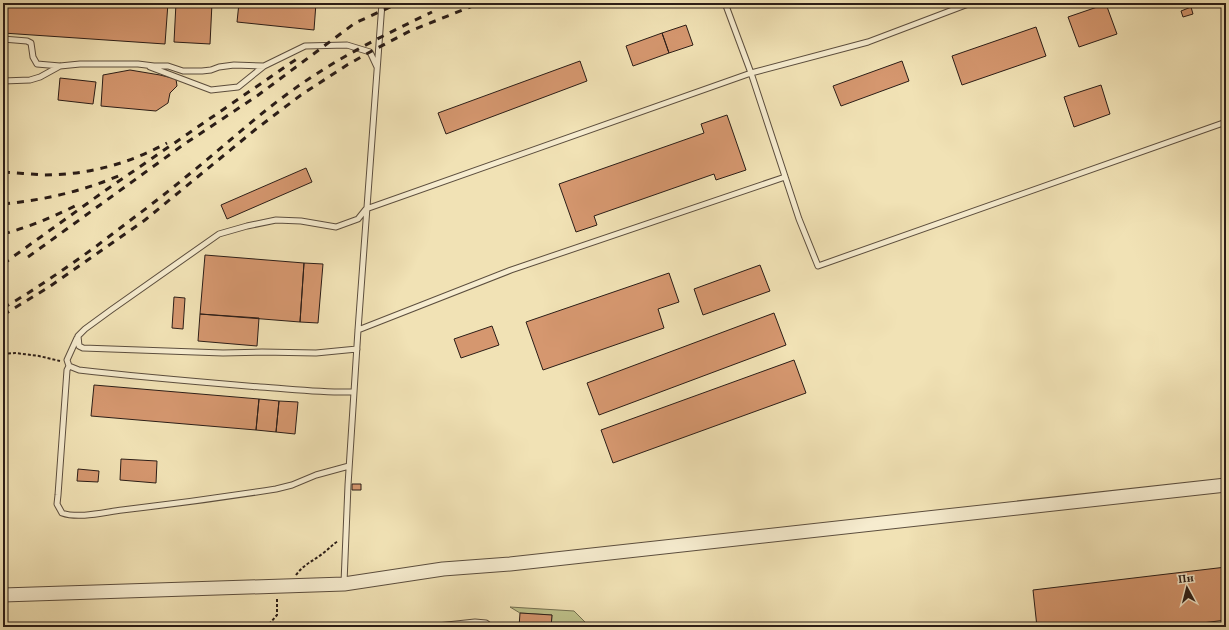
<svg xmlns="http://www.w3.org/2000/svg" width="1229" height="630" viewBox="0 0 1229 630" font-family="Vollkorn,serif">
	<rect width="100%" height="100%" fill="#f1e2b5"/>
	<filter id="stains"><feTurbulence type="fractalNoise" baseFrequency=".005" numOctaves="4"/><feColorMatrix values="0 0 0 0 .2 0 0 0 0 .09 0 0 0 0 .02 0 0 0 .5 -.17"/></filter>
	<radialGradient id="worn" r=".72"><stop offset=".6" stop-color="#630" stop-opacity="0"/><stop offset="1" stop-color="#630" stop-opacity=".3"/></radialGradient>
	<path fill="#bec28b" stroke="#747051" d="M510,607l64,4 16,16h-39l1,-12 -32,-2z"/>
	<path fill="#d5976f" stroke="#2b1d17" d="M3,3h165l-3,41 -162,-11z
		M176,3h36l-2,41 -36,-2z
		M239,3h77l-2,27 -77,-8z
		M1106,4l11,30 -38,13 -11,-30z
		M1191,7l2,7 -10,3 -2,-6z
		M686,25l7,20 -24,8 -7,-20z
		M1036,27l10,29 -84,29 -10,-29z
		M662,33l7,20 -36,13 -7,-20z
		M580,61l7,20 -141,53 -8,-21z
		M902,61l7,20 -68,25 -8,-20z
		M130,70l30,5 16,4 1,7 -7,7 -2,10 -12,8 -55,-5 2,-31z
		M60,78l36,4 -3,22 -35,-4z
		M1101,85l9,29 -36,13 -10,-30z
		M727,115l19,55 -30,10 -2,-6 -120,42 3,9 -21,7 -17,-48 145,-51 -3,-9z
		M306,168l6,14 -85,37 -6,-14z
		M205,255l99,8 -4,59 -100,-8z
		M304,263l19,1 -5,59 -18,-1z
		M760,265l10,26 -67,24 -9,-26z
		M669,273l10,29 -21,7 6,19 -121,42 -17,-48z
		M174,297l11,1 -2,31 -11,-1z
		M774,313l12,32 -187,70 -12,-32z
		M200,314l59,4 -2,28 -59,-5z
		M492,326l7,19 -38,13 -7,-19z
		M794,360l12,33 -193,70 -12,-33z
		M94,385l165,14 -3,31 -165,-14z
		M259,399l20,2 -3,31 -20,-2z
		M279,401l19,1 -3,32 -19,-2z
		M121,459l36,2 -1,22 -36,-3z
		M78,469l21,2 -1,11 -21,-1z
		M352,484h9v6h-9z
		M1226,567v53l-56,7h-133l-4,-37z
		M520,613l32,2 -1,12h-32z"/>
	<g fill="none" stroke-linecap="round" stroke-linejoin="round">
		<defs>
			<path id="service" d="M725,3l26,70 48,146 19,47 408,-144
				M3,39l24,2 4,2 2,14 4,7 23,2 20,-2h58l16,2h14l15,5h19l9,-1 8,-3 15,-2 30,1
				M150,67l61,23 27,-3 26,-21 41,-20 42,-1 23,7 7,15
				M3,81l27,-1 10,-3 20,-11
				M358,330l153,-60 274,-93
				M77,338l-10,22 2,6 10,4c60,7 121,12 181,17 31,2 63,6 94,5
				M357,349l-41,4 -54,-1 -39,1 -140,-5 -4,-2 -1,-10 7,-7 26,-19 108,-76 28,-8 29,-6 25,1 35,6 22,-8 8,-10 385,-136 117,-31 103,-39
				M69,366l-2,4 -9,125 -1,9 5,9c17,6 43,-1 60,-3 52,-6 103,-13 154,-21l16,-4 24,-10 33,-9
				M344,583l4,-98 10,-155 24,-327
				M428,627l47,-5 11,1 5,4"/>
			<path id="tertiary" d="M3,595l341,-11 99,-15 67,-5 716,-79"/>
		</defs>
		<use href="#service" stroke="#5c4e3e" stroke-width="7"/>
		<use href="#tertiary" stroke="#5c4e3e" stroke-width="15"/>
		<path stroke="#2b1d17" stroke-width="2" stroke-dasharray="3 2" stroke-linecap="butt" d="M3,354l12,-1 24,3 21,5
			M296,575c7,-10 17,-14 26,-21 6,-4 10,-9 16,-13
			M265,627l5,-4 7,-8v-18"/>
		<use href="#service" stroke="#f6eccf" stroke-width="5"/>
		<use href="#tertiary" stroke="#f6eccf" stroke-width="13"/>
		<path stroke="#2b1d17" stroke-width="3" stroke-dasharray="7 7" stroke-linecap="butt" d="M3,172c13,1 27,2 40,3 45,0 85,-11 124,-32
			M3,204c42,-4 81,-13 120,-30
			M3,234c26,-7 50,-17 74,-29
			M28,257l155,-112 74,-49 98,-73 44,-20
			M3,264l103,-74 195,-134
			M3,308c32,-18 61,-39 91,-60 31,-24 63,-47 93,-72 35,-28 67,-58 103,-84 45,-33 92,-56 142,-80
			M3,315l46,-28 96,-67 111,-91 45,-34 46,-30 23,-13 40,-21 70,-28"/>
	</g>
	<rect width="1229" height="630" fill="none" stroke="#f1e2b5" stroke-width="16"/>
	<rect x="4" y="4" width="1221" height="622" fill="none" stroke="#2b1d17" stroke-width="2"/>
	<rect x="8" y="8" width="1213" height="614" fill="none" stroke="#2b1d17"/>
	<g transform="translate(1187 588) rotate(353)" stroke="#f6eccf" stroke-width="3" paint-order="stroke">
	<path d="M0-3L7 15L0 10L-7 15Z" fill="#2b1d17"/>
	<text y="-6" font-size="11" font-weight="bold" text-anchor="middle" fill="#2b1d17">Пн</text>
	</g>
	<rect width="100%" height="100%" filter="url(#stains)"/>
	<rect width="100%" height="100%" fill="url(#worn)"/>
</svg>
